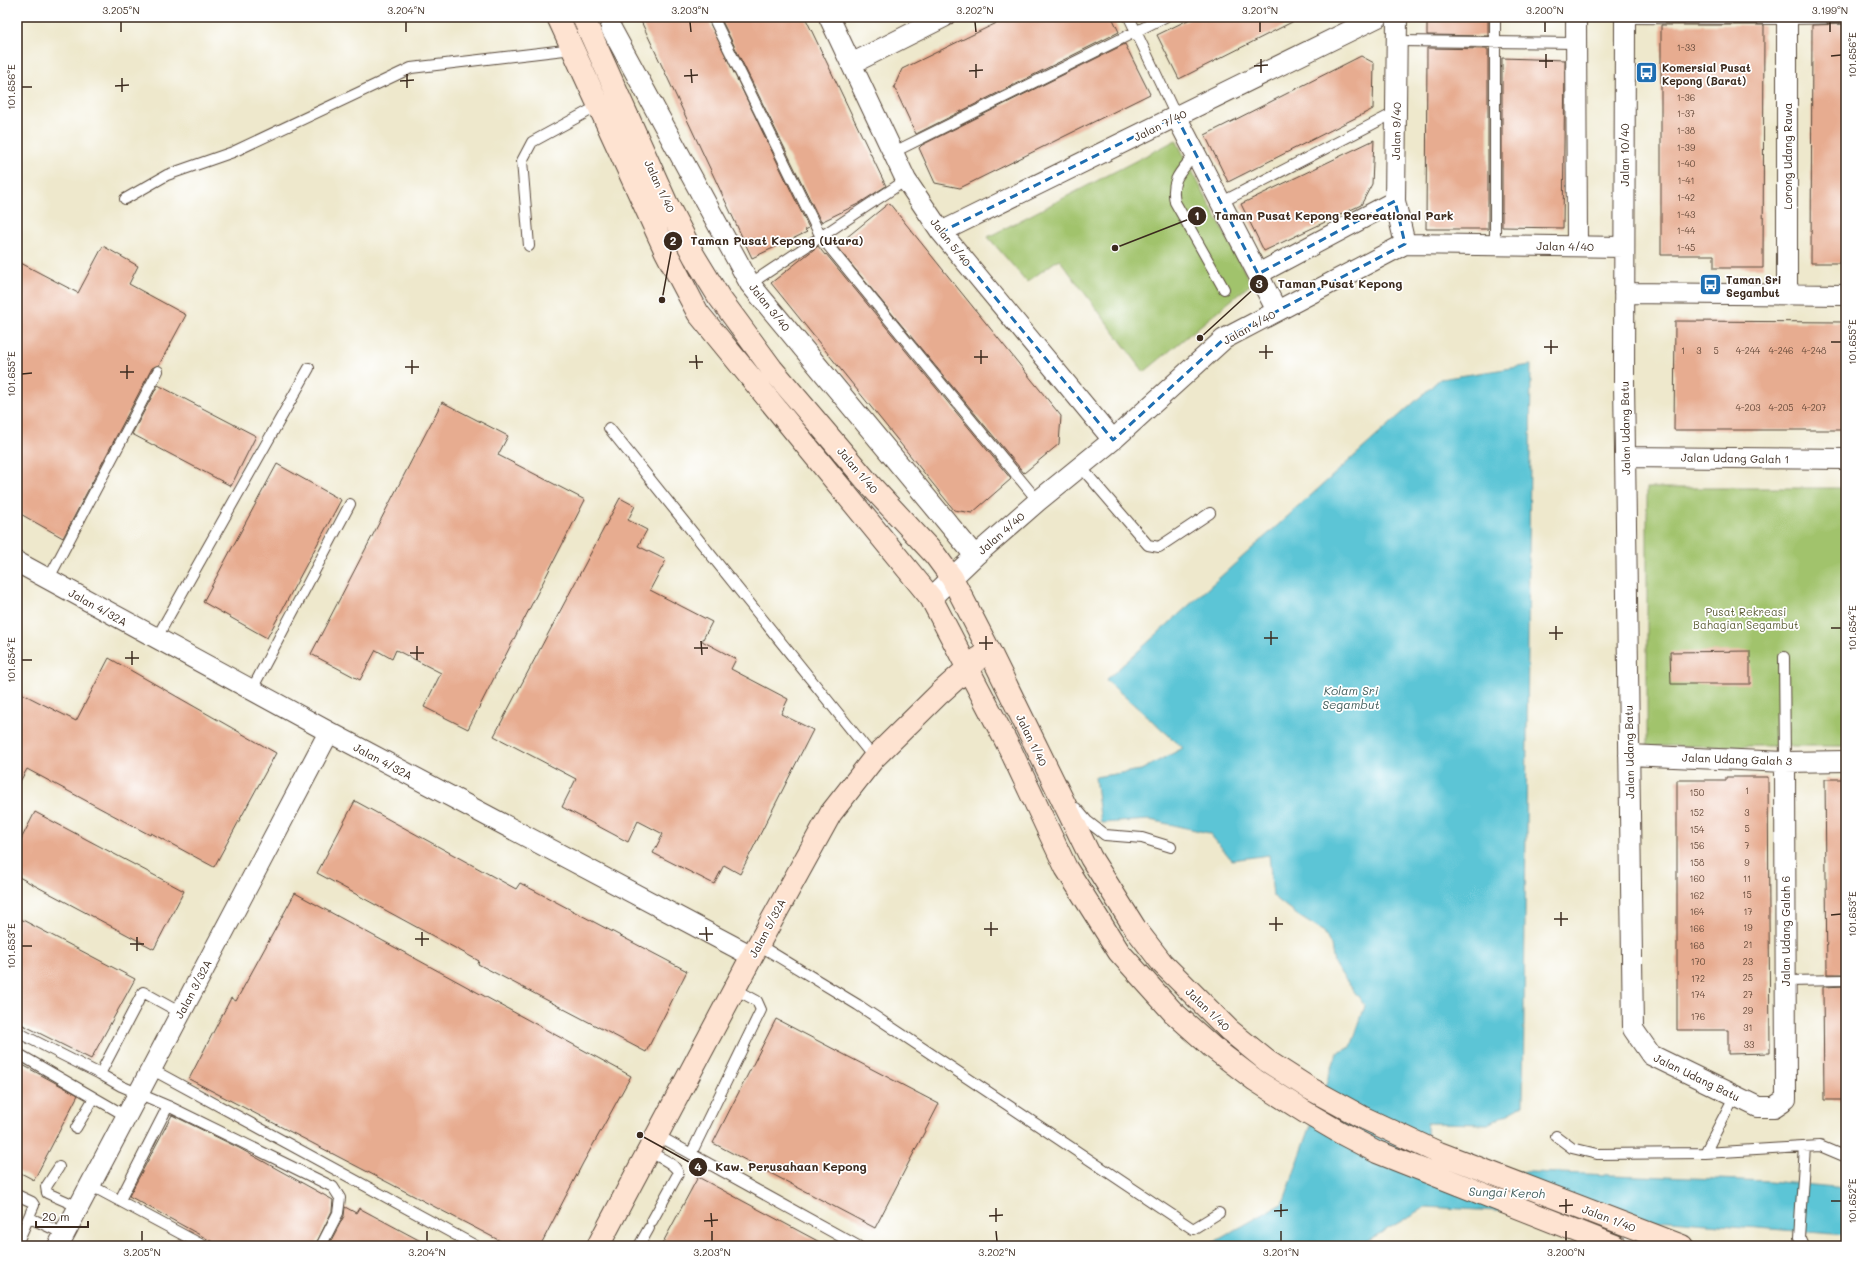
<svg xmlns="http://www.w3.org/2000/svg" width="1863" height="1263" viewBox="0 0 1863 1263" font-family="Mali,sans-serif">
	<rect width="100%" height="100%" fill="#fff"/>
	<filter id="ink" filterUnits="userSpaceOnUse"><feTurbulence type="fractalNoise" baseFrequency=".025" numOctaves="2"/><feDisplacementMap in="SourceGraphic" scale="8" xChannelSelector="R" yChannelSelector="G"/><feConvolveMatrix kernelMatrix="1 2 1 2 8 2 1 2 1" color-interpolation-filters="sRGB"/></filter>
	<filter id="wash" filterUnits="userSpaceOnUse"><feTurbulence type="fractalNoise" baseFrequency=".012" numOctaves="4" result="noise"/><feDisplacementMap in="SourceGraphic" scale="16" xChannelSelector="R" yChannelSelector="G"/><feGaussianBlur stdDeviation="0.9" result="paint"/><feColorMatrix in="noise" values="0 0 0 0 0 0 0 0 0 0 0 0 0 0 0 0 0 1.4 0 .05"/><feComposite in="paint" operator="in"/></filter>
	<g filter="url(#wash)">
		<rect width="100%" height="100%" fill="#eee8cc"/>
		<path fill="#a1c36c" stroke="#6e7645" d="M1176,140l75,144 -107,88 -85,-113 -32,23 -39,-45z
			M1647,488h199v258h-199z"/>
		<path fill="#5bc5d6" stroke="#4b787a" d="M1531,365l-8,740 -35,19 -61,-1 1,45 341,13 77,7v47l-176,-14 -244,-14 -68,39h-151l76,-43 54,-150 14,-6 14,-41 -31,-42 -3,-18 -7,-14 -27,-17 -24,-19 -4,-41 -37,5 -23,-27 -59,-13 -49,3 -6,-46 46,-7 42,-22 -77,-68 334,-301z"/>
		<g id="blocks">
			<path fill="#e7ac90" d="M639,17h68l102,211 -4,2 2,2 -55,26z
				M720,17h85l81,169 -28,18 -37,18z
				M1009,17h103l7,15 -203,102 -22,-47 8,-18z
				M1194,17h108l-123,62 -22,-44z
				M1427,17h61v19l-61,-1z
				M1846,24v239h-35l1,-238z
				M1661,25h103l-1,243h-49v-13h-53z
				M1125,44l25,50 -190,94 -25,-5 -16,-35 3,-3z
				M1427,48l61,1v180h-62z
				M1361,56l13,7 -1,46 -145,73 -23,-47z
				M1502,58l63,2 -2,168 -61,-1z
				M1374,140l-2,44 -11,21 -97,46 -23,-47z
				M889,203l172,213 -2,28 -35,29 -188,-227z
				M103,246l35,20 -9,18 57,31 -27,50 -7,3 -89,170 -46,-26v-251l61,32z
				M818,246l7,9 1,-1 185,225 -39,34 -18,-3 -183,-227z
				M1675,321l171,1v108h-172z
				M158,385l98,51 -25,50 -99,-52z
				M442,402l66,34 -10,19 87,45 -117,229 -44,-22 17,-34 -45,-23 -4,9 -16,-9 -16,30 -49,-26z
				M277,464l64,36 -74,138 -64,-36z
				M620,498l15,8 -7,14 19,10 -9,16 28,14 -16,30 62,32 -10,19 34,18 -5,10 57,30 -7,15 32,16 -73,144 -16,-9 -10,19 -61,-31 10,-19 -25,-13 -10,21 -66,-35 14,-28 -82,-43z
				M1750,651v33h-79l-1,-32z
				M109,658l167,95 -62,114 -63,-34 -1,2 -123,-66 -10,18v-96l59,30z
				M1726,777h42l2,276 -42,1v-24h-51v-250h49z
				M1825,779h21v195h-19z
				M355,801l161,88 4,-6 167,88 -41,81 -168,-88 1,-3 -162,-88z
				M35,812l149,79 -30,58 -137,-73v-29z
				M295,893l336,183 -48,87 -43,83h-30l-321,-167 42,-81 5,3z
				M17,917l118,62 -44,80 -74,-37z
				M1846,986v114h-22l-1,-113z
				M776,1019l163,85 -64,124 -162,-85z
				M17,1062l61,33 -44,85 -17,-9z
				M172,1115l67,33 94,52 -1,11 -17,35h-95l-91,-50z
				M698,1177l129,69h-166z
				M345,1207l11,6 3,-5 71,38h-102l16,-30z"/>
		</g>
	</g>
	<g filter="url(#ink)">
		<use href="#blocks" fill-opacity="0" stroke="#564638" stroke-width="1"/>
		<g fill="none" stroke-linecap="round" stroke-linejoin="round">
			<defs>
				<path id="lane" d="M606,17l5,11
					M713,17l108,220 217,264
					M1129,17l47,99
					M1625,18l162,1 59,-1
					M1397,41l179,2
					M892,153l273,-136
					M1195,154c-13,17 -25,24 -20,48l49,87
					M125,199l42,-24 66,-23 178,-84 162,-19
					M1220,203l176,-91
					M1495,245v-228
					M529,246l-7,-85 10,-19 66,-36
					M750,284l156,-104
					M609,428l265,330
					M1080,466l68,79 11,2 51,-34
					M48,580l110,-209
					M156,639l153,-271
					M1784,657l1,105
					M251,691l99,-187
					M1076,808l11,13 18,14 37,3 29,9
					M759,945l99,60 335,224 26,-16
					M1785,981l61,-1
					M181,1013l-38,-21 -43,82 21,12 47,20 165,81 7,11 -2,15 -17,33
					M17,1032l83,42
					M17,1053l109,63
					M151,1069l325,177
					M76,1128l18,-30
					M657,1135l201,111
					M1556,1136l16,12 25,6 108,-1 30,-58
					M648,1151c9,6 29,12 30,23l-26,47
					M1705,1153l115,-7 26,11
					M691,1154l70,-144 -4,-9 -22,-12
					M59,1167l-13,20 1,6 32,14
					M90,1185l114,61
					M17,1195l15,7 2,3 -17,39
					M120,1200l48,-94
					M30,1218l34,16
					M639,1246l10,-18
					M1803,1246l-4,-9 6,-90"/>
				<path id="street" d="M829,17l77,163 35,52 172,208
					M1397,17l-2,184 10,43
					M1576,17l1,229
					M1625,17l-1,364 9,648 18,26 107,52h16l12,-8 -1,-337
					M611,28l139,256 225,272
					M851,64l93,-47
					M1176,116l101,195
					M941,232l437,-215
					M1258,274l137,-73
					M1624,293l222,2
					M1787,295v-278
					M1625,457l221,2
					M17,562l312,170 423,224
					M931,598l44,-42 63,-55 75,-61 111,-101 181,-95 219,3
					M1629,755l156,7 61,-1
					M58,1246l271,-514"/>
				<path id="secondary" d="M558,17l108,235 32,61 233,285 79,151 56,119 53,84 54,60 39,35 43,33 50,32 36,21 36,19 238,94
					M583,17l83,185 28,54 25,41 53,72 99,117 64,69 17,23 37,72 102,208 44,70 27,35 67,67 38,31 42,27 53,29 77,36 243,93
					M598,1246l154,-290 79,-143 43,-55 65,-64 40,-36"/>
			</defs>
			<use href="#lane" stroke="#564638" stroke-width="12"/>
			<use href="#street" stroke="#564638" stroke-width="22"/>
			<use href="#secondary" stroke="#564638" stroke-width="24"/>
			<use href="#lane" stroke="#fff" stroke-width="10"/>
			<use href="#street" stroke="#fff" stroke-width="20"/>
			<use href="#secondary" stroke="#fee3d1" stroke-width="22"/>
		</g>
	</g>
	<path fill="none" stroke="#1f6fb2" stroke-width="3" stroke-dasharray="8 5" stroke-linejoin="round" d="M1176,116l82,158 137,-73 10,43 -181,95 -111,101 -172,-208z"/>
	<path fill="none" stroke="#3b2a1e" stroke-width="1.5" d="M121,22v10M406,22v10M690,22l1,10M975,22l1,10M1260,22v10M1545,22v10M1830,22v10M1546,54v14M1831,56l10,-1M1261,59v14M1539,61h14M976,64v14M1254,66l14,-1M691,69l1,14M969,71l14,-1M407,74v14M684,76l14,-1M122,78v14M400,81l14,-1M115,86l14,-1M22,87h10M1551,340v14M1831,342h10M1266,345v14M1544,347h14M981,350v14M1259,352h14M696,355l1,14M974,357h14M412,360v14M689,362h14M127,365v14M405,367h14M120,372h14M22,374l10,-1M1556,626v14M1831,628h10M1271,631v14M1549,633h14M986,636v14M1264,638h14M701,641l1,14M979,643h14M417,646v14M694,648h14M132,651v14M410,653h14M125,658h14M22,660h10M1561,912v14M1831,915l10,-1M1276,917v14M1554,919h14M991,922v14M1269,924h14M706,927l1,14M984,929h14M422,932v14M699,934h14M137,937v14M415,939h14M130,944h14M22,946h10M1566,1199v14M1831,1201h10M1281,1204v13M1559,1206l14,-1M996,1208v14M1274,1211l14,-1M711,1213l1,14M989,1216l14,-1M704,1221l14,-1M142,1231v10M427,1231v10M712,1231v10M996,1231l1,10M1281,1231v10M1566,1231v10"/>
	<defs>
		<symbol id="bus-square" viewBox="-11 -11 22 22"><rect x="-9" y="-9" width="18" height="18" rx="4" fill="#1f6fb2" stroke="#fff"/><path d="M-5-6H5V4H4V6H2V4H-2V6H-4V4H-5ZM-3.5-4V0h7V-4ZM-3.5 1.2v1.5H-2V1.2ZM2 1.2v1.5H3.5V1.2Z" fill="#fff"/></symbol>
	</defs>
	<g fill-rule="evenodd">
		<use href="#bus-square" x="1634" y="60" width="25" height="25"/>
		<use href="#bus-square" x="1698" y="272" width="25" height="25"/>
	</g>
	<g text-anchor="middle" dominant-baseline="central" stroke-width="3.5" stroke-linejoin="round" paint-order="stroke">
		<g font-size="9" fill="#664a3a">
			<text x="1686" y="47">1-33</text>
			<text x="1686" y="97">1-36</text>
			<text x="1686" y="113">1-37</text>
			<text x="1686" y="130">1-38</text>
			<text x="1686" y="147">1-39</text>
			<text x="1686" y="163">1-40</text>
			<text x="1686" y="180">1-41</text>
			<text x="1686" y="197">1-42</text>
			<text x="1686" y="214">1-43</text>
			<text x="1686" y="230">1-44</text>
			<text x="1686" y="247">1-45</text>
			<text x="1683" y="350">1</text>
			<text x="1699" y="350">3</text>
			<text x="1716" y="350">5</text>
			<text x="1748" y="350">4-244</text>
			<text x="1781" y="350">4-246</text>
			<text x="1814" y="350">4-248</text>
			<text x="1748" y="407">4-203</text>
			<text x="1781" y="407">4-205</text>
			<text x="1814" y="407">4-207</text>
			<text x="1747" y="790">1</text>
			<text x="1697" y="792">150</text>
			<text x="1697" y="812">152</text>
			<text x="1747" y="812">3</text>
			<text x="1747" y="828">5</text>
			<text x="1697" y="829">154</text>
			<text x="1697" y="845">156</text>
			<text x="1747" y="845">7</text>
			<text x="1697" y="862">158</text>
			<text x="1747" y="862">9</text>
			<text x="1697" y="878">160</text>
			<text x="1747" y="878">11</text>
			<text x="1747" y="894">15</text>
			<text x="1697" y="895">162</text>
			<text x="1697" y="911">164</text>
			<text x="1748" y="911">17</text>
			<text x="1748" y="927">19</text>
			<text x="1697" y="928">166</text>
			<text x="1748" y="944">21</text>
			<text x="1697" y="945">168</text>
			<text x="1698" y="961">170</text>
			<text x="1748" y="961">23</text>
			<text x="1748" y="977">25</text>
			<text x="1698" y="978">172</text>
			<text x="1698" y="994">174</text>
			<text x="1748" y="994">27</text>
			<text x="1748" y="1010">29</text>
			<text x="1698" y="1016">176</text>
			<text x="1748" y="1027">31</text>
			<text x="1749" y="1044">33</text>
		</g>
		<g font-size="11" font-weight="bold" fill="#3b2a1e" stroke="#fff" text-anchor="start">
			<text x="1662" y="67">Komersial Pusat<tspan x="1662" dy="13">Kepong (Barat)</tspan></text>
			<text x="1726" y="279">Taman Sri<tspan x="1726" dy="13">Segambut</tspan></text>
		</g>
		<g font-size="11" fill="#3b2a1e" stroke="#fff">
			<text transform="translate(1160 125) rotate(-26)">Jalan 7/40</text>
			<text transform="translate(1396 131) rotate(-89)">Jalan 9/40</text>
			<text transform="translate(1624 155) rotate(-90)">Jalan 10/40</text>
			<text transform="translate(1787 156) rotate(-90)">Lorong Udang Rawa</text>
			<text transform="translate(660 186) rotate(65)">Jalan 1/40</text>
			<text transform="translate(951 242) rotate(52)">Jalan 5/40</text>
			<text transform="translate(1565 246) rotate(1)">Jalan 4/40</text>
			<text transform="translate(770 307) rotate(51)">Jalan 3/40</text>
			<text transform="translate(1249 327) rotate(-29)">Jalan 4/40</text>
			<text transform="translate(1625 428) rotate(-91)">Jalan Udang Batu</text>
			<text transform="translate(1735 458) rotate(1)">Jalan Udang Galah 1</text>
			<text transform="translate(858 470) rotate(50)">Jalan 1/40</text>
			<text transform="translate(1001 533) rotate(-41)">Jalan 4/40</text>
			<text transform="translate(98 607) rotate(29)">Jalan 4/32A</text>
			<text transform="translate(1032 740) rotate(64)">Jalan 1/40</text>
			<text transform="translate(1629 752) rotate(-91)">Jalan Udang Batu</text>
			<text transform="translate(1737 759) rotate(2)">Jalan Udang Galah 3</text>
			<text transform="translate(383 761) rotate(28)">Jalan 4/32A</text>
			<text transform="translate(767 928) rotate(-62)">Jalan 5/32A</text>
			<text transform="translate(1785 931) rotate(-90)">Jalan Udang Galah 6</text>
			<text transform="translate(193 989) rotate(-62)">Jalan 3/32A</text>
			<text transform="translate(1208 1009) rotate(44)">Jalan 1/40</text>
			<text transform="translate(1697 1077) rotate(26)">Jalan Udang Batu</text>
			<text transform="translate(1609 1218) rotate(21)">Jalan 1/40</text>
		</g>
		<g font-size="11" fill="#5f6039" stroke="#fff">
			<text x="1746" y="611">Pusat Rekreasi<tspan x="1746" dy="13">Bahagian Segambut</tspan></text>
		</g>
		<g font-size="12" font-style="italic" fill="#46605e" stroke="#fff">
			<text x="1351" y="690">Kolam Sri<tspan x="1351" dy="14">Segambut</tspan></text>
			<text transform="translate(1507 1192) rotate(2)">Sungai Keroh</text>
		</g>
	</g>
	<path fill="none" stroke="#3b2a1e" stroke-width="1.5" d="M1115 248L1197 216M662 300L673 241M1200 338L1259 284M640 1135L698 1167"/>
	<g fill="#3b2a1e" stroke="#fff" stroke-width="1.5">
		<circle cx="1115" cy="248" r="4"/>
		<circle cx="662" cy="300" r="4"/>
		<circle cx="1200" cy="338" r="4"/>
		<circle cx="640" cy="1135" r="4"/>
		<circle cx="1197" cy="216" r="10"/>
		<circle cx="673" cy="241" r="10"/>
		<circle cx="1259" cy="284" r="10"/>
		<circle cx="698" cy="1167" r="10"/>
	</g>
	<g font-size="12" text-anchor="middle" font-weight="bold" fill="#fff">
		<text x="1197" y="220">1</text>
		<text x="673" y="245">2</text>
		<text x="1259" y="288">3</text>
		<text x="698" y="1171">4</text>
	</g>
	<g font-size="12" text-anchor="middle" font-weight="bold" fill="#3b2a1e" stroke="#fff" stroke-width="3.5" stroke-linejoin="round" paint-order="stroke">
		<text x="1334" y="220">Taman Pusat Kepong Recreational Park</text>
		<text x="777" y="245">Taman Pusat Kepong (Utara)</text>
		<text x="1340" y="288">Taman Pusat Kepong</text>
		<text x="791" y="1171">Kaw. Perusahaan Kepong</text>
	</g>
	<rect width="1863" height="1263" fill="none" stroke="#fff" stroke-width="44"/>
	<path d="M36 1221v6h52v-6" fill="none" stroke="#3b2a1e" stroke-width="2"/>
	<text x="42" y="1221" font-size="12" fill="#3b2a1e" stroke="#ffffff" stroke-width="3" paint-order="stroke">20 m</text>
	<rect x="22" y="22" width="1819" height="1219" fill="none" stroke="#3b2a1e" stroke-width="1.5"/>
	<g font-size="10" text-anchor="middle" fill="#3b2a1e">
		<text x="121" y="14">3.205°N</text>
		<text x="406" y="14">3.204°N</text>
		<text x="690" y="14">3.203°N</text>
		<text x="975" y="14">3.202°N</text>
		<text x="1260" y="14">3.201°N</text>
		<text x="1545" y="14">3.200°N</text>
		<text x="1830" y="14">3.199°N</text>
		<text transform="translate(1852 55) rotate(-90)" y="4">101.656°E</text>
		<text transform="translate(11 87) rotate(-90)" y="4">101.656°E</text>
		<text transform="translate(1852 342) rotate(-90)" y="4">101.655°E</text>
		<text transform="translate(11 374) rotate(-90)" y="4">101.655°E</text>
		<text transform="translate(1852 628) rotate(-90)" y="4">101.654°E</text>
		<text transform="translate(11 660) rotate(-90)" y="4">101.654°E</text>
		<text transform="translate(1852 914) rotate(-90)" y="4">101.653°E</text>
		<text transform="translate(11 946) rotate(-90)" y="4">101.653°E</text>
		<text transform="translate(1852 1201) rotate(-90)" y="4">101.652°E</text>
		<text x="142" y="1256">3.205°N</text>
		<text x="427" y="1256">3.204°N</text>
		<text x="712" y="1256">3.203°N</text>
		<text x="997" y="1256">3.202°N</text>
		<text x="1281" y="1256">3.201°N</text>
		<text x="1566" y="1256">3.200°N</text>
	</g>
</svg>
